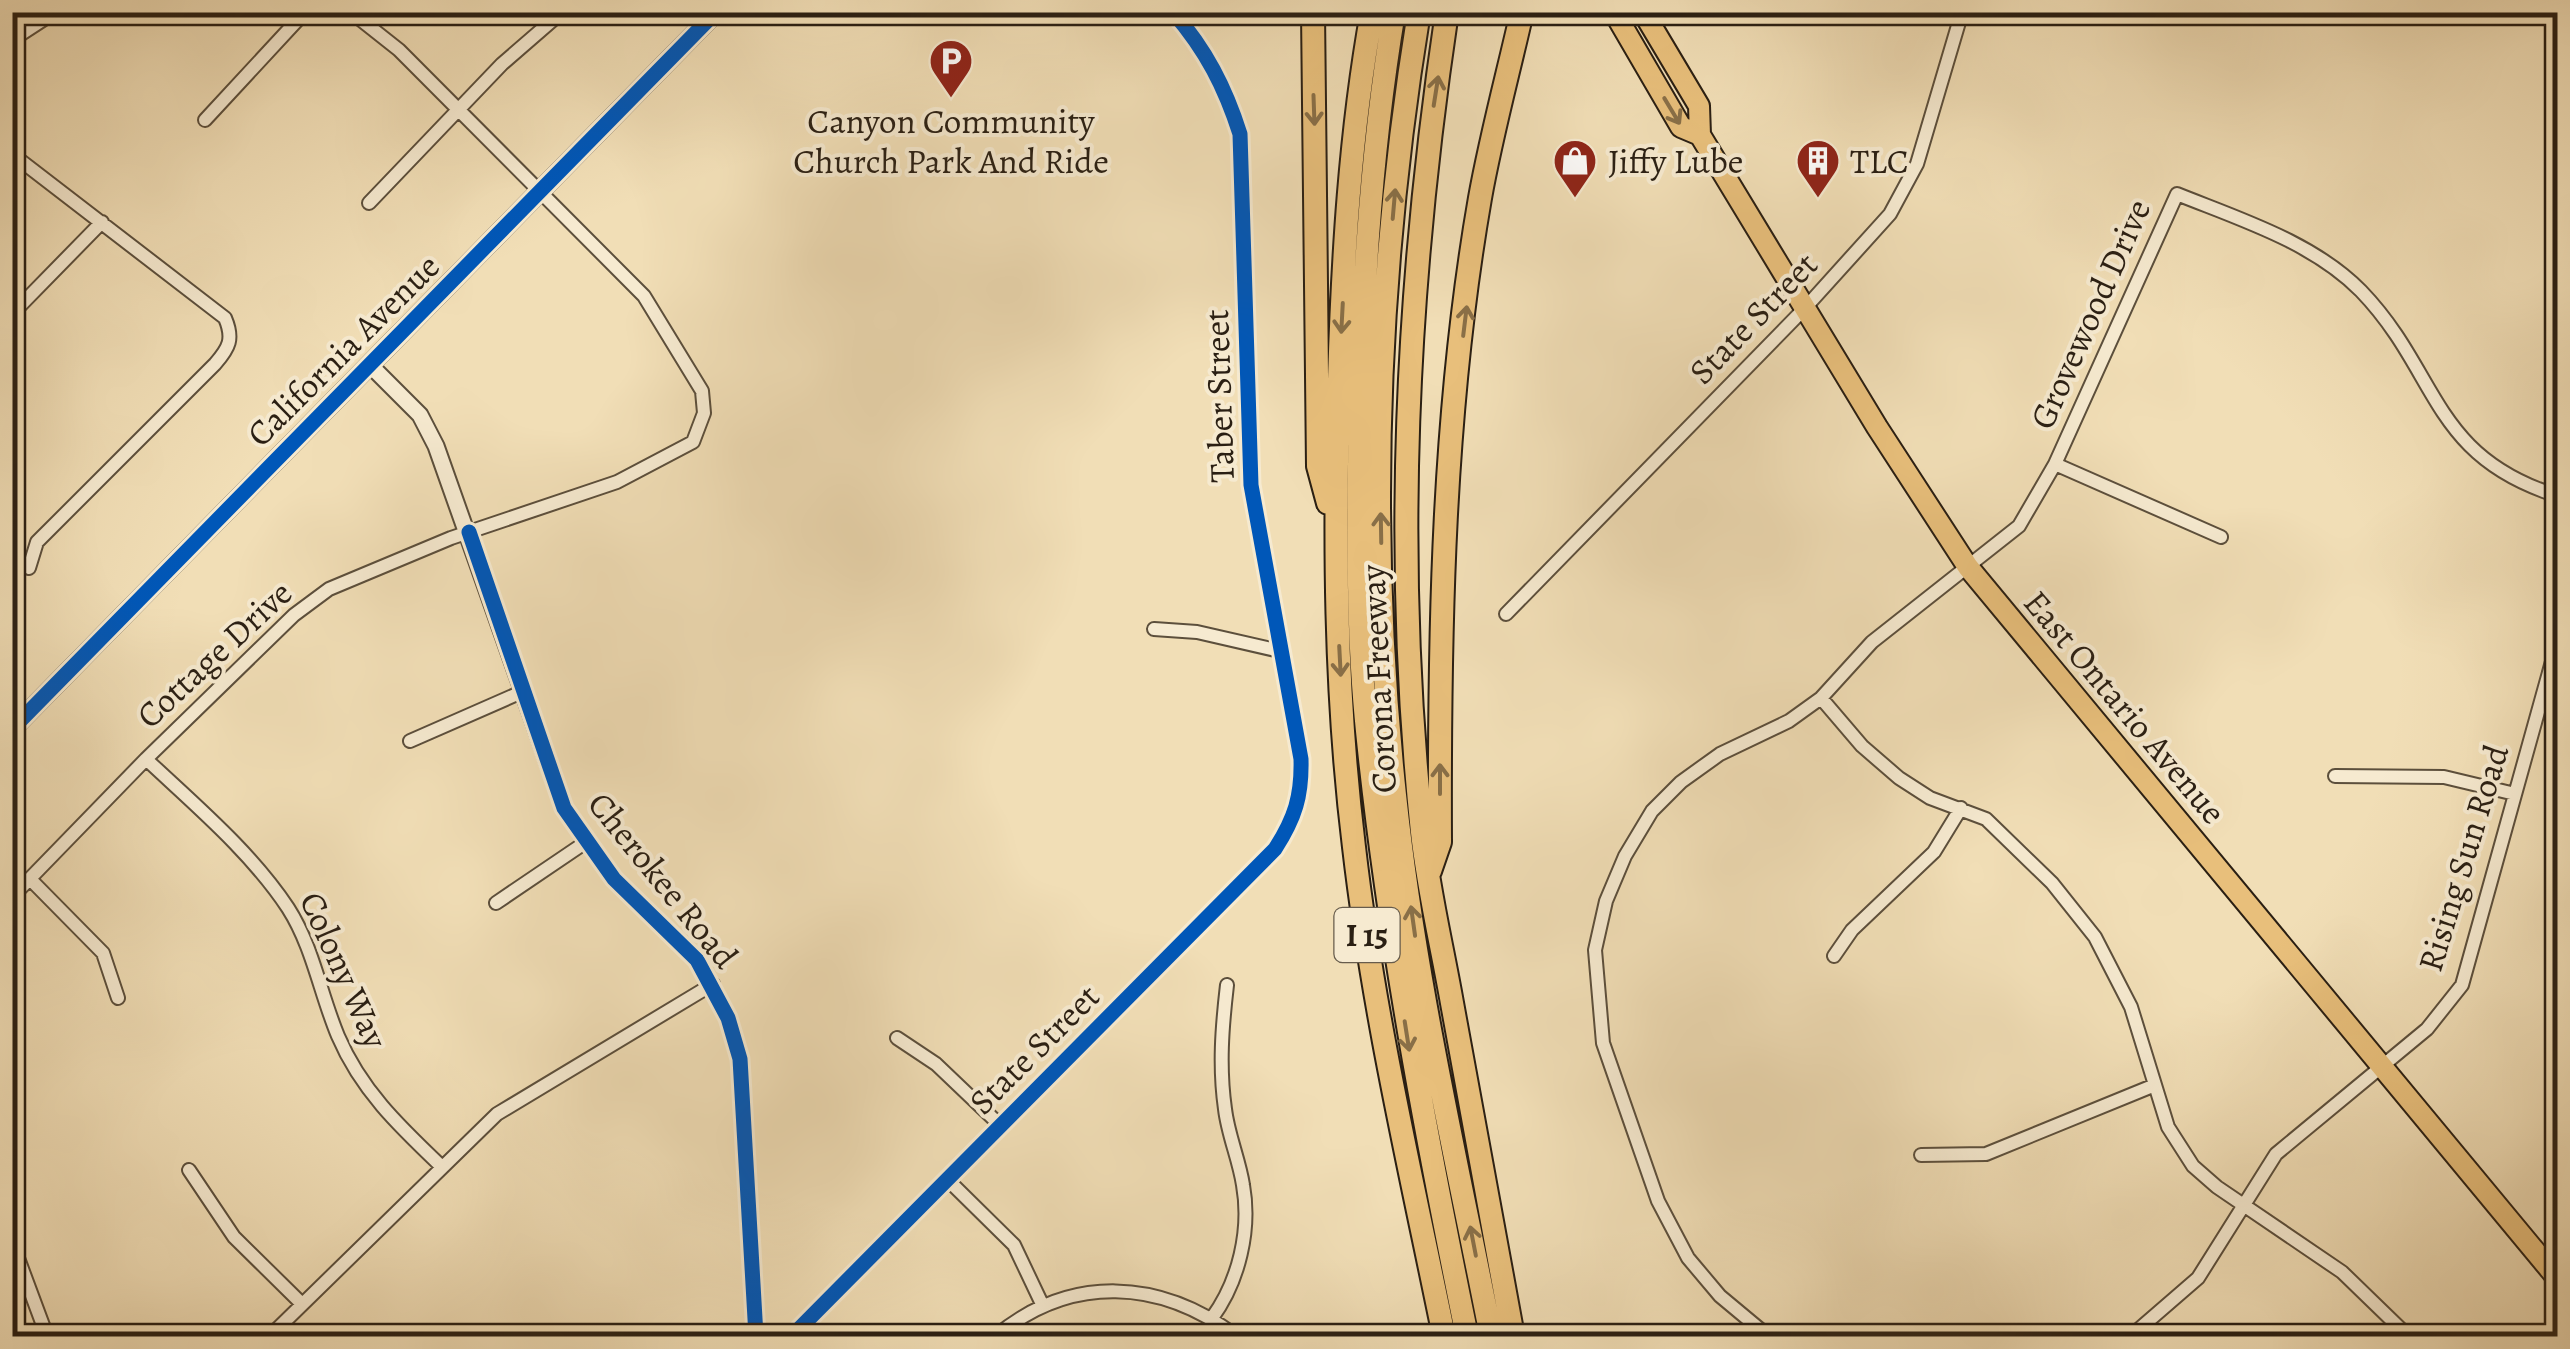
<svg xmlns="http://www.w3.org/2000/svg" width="2570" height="1349" viewBox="0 0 2570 1349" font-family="Alegreya,serif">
	<rect width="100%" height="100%" fill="#f1deb6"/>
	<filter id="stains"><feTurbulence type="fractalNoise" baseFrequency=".002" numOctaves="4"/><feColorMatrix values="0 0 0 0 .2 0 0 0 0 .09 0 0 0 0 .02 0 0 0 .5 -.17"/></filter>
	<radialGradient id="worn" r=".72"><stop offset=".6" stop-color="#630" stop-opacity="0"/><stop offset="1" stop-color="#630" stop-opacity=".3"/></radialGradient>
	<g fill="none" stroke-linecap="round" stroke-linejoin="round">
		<defs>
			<path id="minor" d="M2542,12l16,4
				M12,40l43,-28
				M205,120l100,-108
				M12,154l213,164c9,21 4,30 -10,46l-178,178 -8,26
				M369,203l133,-139 60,-52
				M12,314l90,-92
				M2055,464l166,73
				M1506,614l300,-307 84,-93 27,-50 45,-152
				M1154,629l43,3 83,19
				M1821,698l41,48 37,32 31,20 56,21 66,64 43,54 36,70 37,120 25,39 24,21 125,85 66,64
				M410,741l114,-50
				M146,759c49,46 105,93 142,149 25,39 32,85 50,128 23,54 61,90 103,130
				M2335,776l109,1 71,17
				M30,879l73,74 15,45
				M12,897l134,-138 148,-144 35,-26 122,-51 166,-56 76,-40 11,-29 -2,-22 -58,-95 -245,-246 -48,-38
				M496,903l90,-61
				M1834,956l18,-26 82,-78 27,-44
				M897,1038l39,26 65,62
				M1921,1155l65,-1 169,-69
				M189,1170l45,67 67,66
				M947,1179l67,66 28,59
				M12,1242l35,94
				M1212,1318c27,-37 39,-88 31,-133 -4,-26 -15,-50 -18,-76 -6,-42 -3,-81 2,-124
				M270,1336l227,-222 216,-130
				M996,1336c75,-62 164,-57 240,0
				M1768,1336l-48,-40 -32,-38 -30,-57 -55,-158 -8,-93 11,-49 19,-45 27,-45 29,-29 39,-28 69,-33 32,-23 51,-56 147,-116 36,-62 122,-270c62,25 136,48 184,97 79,82 69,165 197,205
				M2131,1336l67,-58 78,-124 151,-125 35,-44 96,-345"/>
			<path id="tertiary" d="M370,365l50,50 16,31 128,362 50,71 83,81 31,58 12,41 16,277
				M792,1336l483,-487c20,-31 27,-53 26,-90l-50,-274 -11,-351c-15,-47 -34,-84 -67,-122"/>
			<path id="secondary" d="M12,729l704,-717"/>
			<path id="primary" d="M1614,12l67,115 19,8
				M1643,12l56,94 1,29 177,292 91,140 590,712"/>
			<path id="motorway" d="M1313,12l5,454 10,37
				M1372,12c-22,122 -29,245 -33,368 -5,156 -4,312 15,467 19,165 57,327 90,489
				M1394,12c-25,150 -33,302 -35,454 -1,87 -1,177 8,265 21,204 59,404 100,605
				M1419,12c-42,257 -52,523 -24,783 19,182 61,362 96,541
				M1447,12c-41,275 -54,543 -25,820 6,57 20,114 30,171 20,111 40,222 61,333
				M1430,871l10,-29c-1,-214 3,-432 40,-644 11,-62 28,-124 42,-186"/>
		</defs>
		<use href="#minor" stroke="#5c4f3c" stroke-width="16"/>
		<use href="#tertiary" stroke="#5c4f3c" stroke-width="19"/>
		<use href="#secondary" stroke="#2a1f13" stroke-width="21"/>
		<use href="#primary" stroke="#2a1f13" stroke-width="24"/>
		<use href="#motorway" stroke="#2a1f13" stroke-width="26"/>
		<use href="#minor" stroke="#f6ead0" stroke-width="12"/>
		<use href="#tertiary" stroke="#f6ead0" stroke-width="15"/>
		<use href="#secondary" stroke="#f6ead0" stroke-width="18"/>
		<use href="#primary" stroke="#e8bf7b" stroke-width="20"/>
		<use href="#motorway" stroke="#e8bf7b" stroke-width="22"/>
		<defs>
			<path id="cycleway" d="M469,532l95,276 50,71 83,81 31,58 12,41 16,277
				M12,729l704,-717
				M792,1336l483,-487c20,-31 27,-53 26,-90l-50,-274 -11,-351c-15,-47 -34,-84 -67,-122"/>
		</defs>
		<use href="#cycleway" stroke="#f6ead0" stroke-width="21"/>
		<use href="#cycleway" stroke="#0057b8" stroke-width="15"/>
	</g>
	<defs><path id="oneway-shaft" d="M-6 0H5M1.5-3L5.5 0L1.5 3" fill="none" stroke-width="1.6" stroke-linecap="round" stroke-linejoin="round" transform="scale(2.5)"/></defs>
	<g stroke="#896f47">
		<use href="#oneway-shaft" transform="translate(1436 91) rotate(-81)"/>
		<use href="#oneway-shaft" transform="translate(1314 110) rotate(88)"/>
		<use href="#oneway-shaft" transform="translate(1672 111) rotate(59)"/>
		<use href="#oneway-shaft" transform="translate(1394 204) rotate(-85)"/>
		<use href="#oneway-shaft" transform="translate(1342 318) rotate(93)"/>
		<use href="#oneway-shaft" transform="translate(1465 321) rotate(-83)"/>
		<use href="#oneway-shaft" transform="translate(1381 528) rotate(-91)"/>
		<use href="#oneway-shaft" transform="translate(1340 661) rotate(87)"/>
		<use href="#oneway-shaft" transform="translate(1440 779) rotate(-90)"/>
		<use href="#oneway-shaft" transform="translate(1413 921) rotate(-98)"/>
		<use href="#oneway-shaft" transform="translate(1407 1036) rotate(81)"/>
		<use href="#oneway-shaft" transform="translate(1473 1241) rotate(-101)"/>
	</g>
	<defs>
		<symbol id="parking-pin" viewBox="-11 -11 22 30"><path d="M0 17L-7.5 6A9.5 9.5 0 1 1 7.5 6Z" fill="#8f2418" stroke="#f6ead0"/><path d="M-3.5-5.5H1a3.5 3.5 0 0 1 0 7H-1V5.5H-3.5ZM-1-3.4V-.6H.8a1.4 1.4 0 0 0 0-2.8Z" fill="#fff"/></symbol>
		<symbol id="shop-pin" viewBox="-11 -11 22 30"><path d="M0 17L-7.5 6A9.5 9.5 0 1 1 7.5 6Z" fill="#8f2418" stroke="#f6ead0"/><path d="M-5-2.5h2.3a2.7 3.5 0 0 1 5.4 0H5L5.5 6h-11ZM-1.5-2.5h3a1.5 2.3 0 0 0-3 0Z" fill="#fff"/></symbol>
		<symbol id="building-pin" viewBox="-11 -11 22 30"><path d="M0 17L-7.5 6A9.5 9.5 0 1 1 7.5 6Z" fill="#8f2418" stroke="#f6ead0"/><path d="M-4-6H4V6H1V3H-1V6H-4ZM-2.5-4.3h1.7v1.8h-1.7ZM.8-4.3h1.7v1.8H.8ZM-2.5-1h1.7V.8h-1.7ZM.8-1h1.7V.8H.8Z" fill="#fff"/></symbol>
	</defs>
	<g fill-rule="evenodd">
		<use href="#parking-pin" x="926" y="36" width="50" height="68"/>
		<use href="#shop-pin" x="1550" y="136" width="50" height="68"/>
		<use href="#building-pin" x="1793" y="136" width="50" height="68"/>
	</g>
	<g text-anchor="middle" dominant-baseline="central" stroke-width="8" stroke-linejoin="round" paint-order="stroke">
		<rect fill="#f6ead0" stroke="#675c4c" stroke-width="2.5" x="1334.5" y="908" width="65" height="54" rx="8"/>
		<g font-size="32" font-weight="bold" fill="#2a1f13">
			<text x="1367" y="935">I 15</text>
		</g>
		<g font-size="35" fill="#2a1f13" stroke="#f6ead0" text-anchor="start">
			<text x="951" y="121" text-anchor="middle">Canyon Community<tspan x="951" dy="40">Church Park And Ride</tspan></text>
			<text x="1608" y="161">Jiffy Lube</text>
			<text x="1850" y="161">TLC</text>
		</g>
		<g font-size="35" fill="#2a1f13" stroke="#f6ead0">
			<text transform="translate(2090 314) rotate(-66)">Grovewood Drive</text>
			<text transform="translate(1753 318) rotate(-46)">State Street</text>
			<text transform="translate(343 350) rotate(-45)">California Avenue</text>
			<text transform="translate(1219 396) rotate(-92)">Taber Street</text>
			<text transform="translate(214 654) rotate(-43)">Cottage Drive</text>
			<text transform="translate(1378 679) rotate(-93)">Corona Freeway</text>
			<text transform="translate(2125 707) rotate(50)">East Ontario Avenue</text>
			<text transform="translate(2463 858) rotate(-73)">Rising Sun Road</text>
			<text transform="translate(663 880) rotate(51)">Cherokee Road</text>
			<text transform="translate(344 970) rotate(66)">Colony Way</text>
			<text transform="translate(1034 1049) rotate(-45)">State Street</text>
		</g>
	</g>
	<rect width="2570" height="1349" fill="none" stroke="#f1deb6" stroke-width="50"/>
	<rect x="15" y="15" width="2540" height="1319" fill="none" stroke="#2a1f13" stroke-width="5"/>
	<rect x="25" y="25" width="2520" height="1299" fill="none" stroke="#2a1f13" stroke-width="2.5"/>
	<rect width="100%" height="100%" filter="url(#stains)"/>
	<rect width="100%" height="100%" fill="url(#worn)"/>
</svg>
